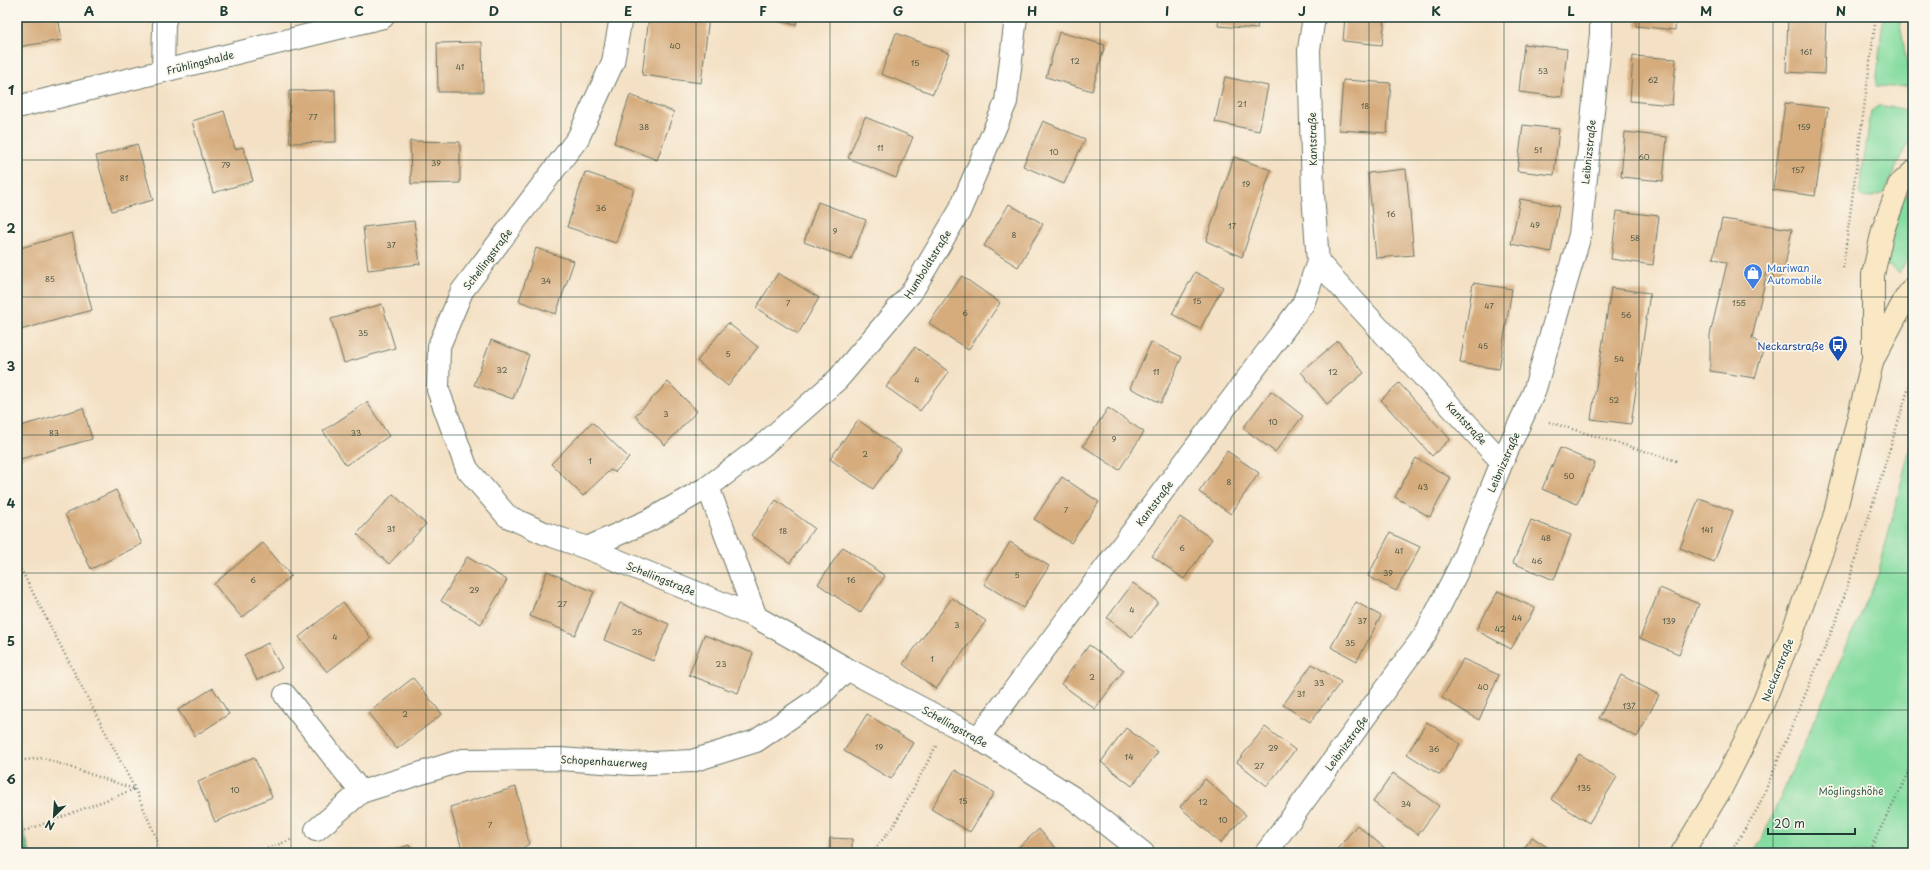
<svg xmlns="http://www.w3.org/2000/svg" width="1930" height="870" viewBox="0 0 1930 870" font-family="'Playpen Sans',sans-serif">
	<rect width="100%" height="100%" fill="#fbf7ec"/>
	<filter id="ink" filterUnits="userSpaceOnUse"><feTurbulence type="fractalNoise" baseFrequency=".025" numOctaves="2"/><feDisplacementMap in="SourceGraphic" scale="8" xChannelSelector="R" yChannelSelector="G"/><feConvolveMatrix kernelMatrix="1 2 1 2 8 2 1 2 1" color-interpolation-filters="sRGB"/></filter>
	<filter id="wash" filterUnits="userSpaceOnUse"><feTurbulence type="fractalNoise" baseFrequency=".012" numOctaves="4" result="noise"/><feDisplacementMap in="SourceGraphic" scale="16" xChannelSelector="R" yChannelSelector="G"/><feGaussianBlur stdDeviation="0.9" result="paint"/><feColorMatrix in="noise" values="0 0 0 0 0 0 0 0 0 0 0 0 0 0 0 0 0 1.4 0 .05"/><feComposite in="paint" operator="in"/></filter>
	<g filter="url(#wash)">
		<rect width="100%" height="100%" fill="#f4e1c5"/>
		<path fill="#85dca0" stroke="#528c6a" d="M1883,17h16l11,65 -3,4 -14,1 -17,-1z
			M1878,106c11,1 26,1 35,9v16l-29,62 -15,5 -7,-1 -3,-3 12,-83z
			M1903,195h4l6,17v43l-8,8 -6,10 -9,-7h-5z
			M1913,435v418h-161l10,-14 116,-264z"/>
		<path fill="#6cbc86" stroke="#467c5d" d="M17,807l13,46h-13z"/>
		<g id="blocks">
			<path fill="#d6ac7d" d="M17,17h41l4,23 -45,7z
				M649,17h60l-8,66 -59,-8z
				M763,17h35l-2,8z
				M1219,17h39l-1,12 -39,-3z
				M1345,17h40l-3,28 -39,-4z
				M1636,17h40l-1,13 -39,-4z
				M1788,17h38l-2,57 -38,-2z
				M1059,32l46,13 -13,46 -46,-14z
				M896,33l53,20 -16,41 -52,-20z
				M482,42l1,50h-45l-1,-49z
				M1524,44l43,5 -5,48 -43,-5z
				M1633,56l43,3 -4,46 -42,-4z
				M1225,77l43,9 -9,45 -44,-9z
				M1343,80l48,3 -4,50 -48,-3z
				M335,90l1,52 -46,1 -1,-52z
				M630,95l44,17 -17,48 -43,-17z
				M1785,103l43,5 -13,88 -42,-6z
				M224,111l11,38 8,-2 10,34 -40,12 -21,-72z
				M865,117l48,20 -17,41 -48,-20z
				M1043,121l42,18 -21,45 -41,-18z
				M1523,125l36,4 -5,46 -37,-4z
				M1625,132l42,5 -4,44 -42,-4z
				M410,141l50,1v41l-49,1z
				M137,144l16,56 -41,11 -16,-55z
				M1234,157l37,13 -29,87 -36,-16z
				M1406,169l8,86 -38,3 -8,-85z
				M585,172l49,17 -18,54 -49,-16z
				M1520,199l39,7 -8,46 -40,-8z
				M818,202l48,18 -15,40 -47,-18z
				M1009,204l34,20 -25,43 -34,-21z
				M1617,211l42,5 -6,49 -42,-6z
				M1722,219l70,10 -8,42 -17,1 -15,66 12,9 -9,31 -45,-7v-36l17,-72 -14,-5z
				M414,221l6,43 -52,6 -5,-43z
				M72,233l20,77 -75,21v-82z
				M536,248l38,13 -18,53 -37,-13z
				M1195,272l28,15 -23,42 -28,-15z
				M778,273l41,25 -21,36 -42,-26z
				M962,276l38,27 -32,47 -39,-27z
				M1473,283l39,6 -13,80 -39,-6z
				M1611,288l39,5 -19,131 -40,-5z
				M382,304l13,44 -51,15 -13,-44z
				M728,323l30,24 -30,39 -31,-25z
				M491,340l38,15 -16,44 -39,-14z
				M1338,341l26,32 -37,31 -26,-32z
				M1151,342l31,15 -21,46 -31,-15z
				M915,347l34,25 -29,39 -34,-24z
				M668,382l29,29 -32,34 -30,-29z
				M1399,383l51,56 -18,17 -51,-56z
				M1271,391l32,25 -28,36 -32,-24z
				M367,402l22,34 -43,29 -23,-34z
				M83,408l9,31 -75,21v-33z
				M1108,408l36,24 -25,38 -36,-24z
				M858,420l43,30 -28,39 -43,-30z
				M592,422l37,36 -14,14 -5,-2 -27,26 -32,-32z
				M1560,448l35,15 -18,41 -35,-15z
				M1227,451l32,22 -28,41 -32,-22z
				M1416,458l35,20 -21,39 -35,-20z
				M1062,477l37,25 -28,41 -37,-24z
				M116,490l26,54 -51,25 -26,-55z
				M393,494l33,30 -37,40 -32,-30z
				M1699,498l34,13 -19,51 -34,-14z
				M776,500l38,28 -24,35 -39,-28z
				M1180,517l32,22 -28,40 -32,-23z
				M1531,520l40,15 -17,45 -41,-17z
				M1390,533l30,14 -24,44 -28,-15z
				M1010,542l39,24 -26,42 -39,-24z
				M263,543l28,33 -49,42 -28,-34z
				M843,547l42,29 -25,37 -42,-29z
				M467,557l40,23 -26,44 -40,-23z
				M547,571l47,21 -19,43 -45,-19z
				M1133,583l25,19 -26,35 -25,-19z
				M1660,588l39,16 -20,50 -39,-16z
				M1498,591l37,17 -24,41 -35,-19z
				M952,598l34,23 -50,68 -33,-25z
				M343,602l28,36 -44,34 -28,-35z
				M1356,602l25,14 -24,45 -26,-14z
				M620,603l49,21 -16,37 -49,-21z
				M704,635l49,18 -15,40 -49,-18z
				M268,643l14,25 -25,12 -13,-25z
				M1089,645l35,25 -29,39 -34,-25z
				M1463,659l36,16 -20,45 -37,-22z
				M1312,664l29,18 -31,40 -27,-17z
				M1621,675l38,20 -22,42 -38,-19z
				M413,678l29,36 -45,35 -29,-36z
				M213,688l16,26 -34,22 -17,-26z
				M867,714l46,29 -22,36 -47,-28z
				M1427,722l33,22 -20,31 -33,-21z
				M1265,727l30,23 -28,36 -30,-24z
				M1126,728l32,24 -26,34 -31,-24z
				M1579,754l38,23 -28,46 -38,-24z
				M254,757l18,40 -57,25 -17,-40z
				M955,770l39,23 -24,39 -39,-23z
				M1393,773l46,33 -21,29 -45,-33z
				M1205,779l41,36 -26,28 -40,-36z
				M516,787l13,57 -14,9h-52l-13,-46z
				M1357,825l30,25 -3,3h-50z
				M1039,829l21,24h-48z
				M1532,837l24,16h-35z
				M830,838l22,1v14h-22z
				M409,845l3,8h-25z"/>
		</g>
	</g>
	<g filter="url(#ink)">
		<use href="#blocks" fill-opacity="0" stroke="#6a7667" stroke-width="1"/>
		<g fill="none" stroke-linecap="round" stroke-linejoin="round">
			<defs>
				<path id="minor" d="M621,17l-8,45 -35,76 -116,153 -23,55 -1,44 29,79 40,47 37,17 43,15 169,69 91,52 131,69 94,59 71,56
					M163,71l1,-47 2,-7
					M17,107l366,-90
					M1318,262l184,200
					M708,487l53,-40 77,-68 73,-86 48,-81 47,-110 10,-85
					M587,548l63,-28 58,-33 48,130
					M285,695l76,97 102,-32 97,-1 71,5 61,-3 64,-20 60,-41 31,-31
					M978,738l325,-434 15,-42 -5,-68 -4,-145 5,-32
					M316,830l45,-38
					M1266,853l160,-220 34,-67 42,-104 32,-70 46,-157 21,-201v-17"/>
				<path id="secondary" d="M1875,356l31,-59 7,-9
					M1682,853l39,-64 38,-76 35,-85 39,-107 40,-162v-84l10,-45 16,-45 14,-13"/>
			</defs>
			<use href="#minor" stroke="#6a7667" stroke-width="24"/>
			<use href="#secondary" stroke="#6a7667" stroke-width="24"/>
			<path stroke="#6a7667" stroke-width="2.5" stroke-dasharray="1 3" stroke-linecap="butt" d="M1843,268l33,-251
				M1549,422l128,39
				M17,562l118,227 21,48 4,16
				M17,761l26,-3 91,31
				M17,834l118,-45
				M256,853l37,-14
				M872,853l22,-28 42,-79
				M1730,853l28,-45 80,-192 75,-242
				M1868,853l45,-88"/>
			<use href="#minor" stroke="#fff" stroke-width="22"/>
			<use href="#secondary" stroke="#fae7c3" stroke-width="22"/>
		</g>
	</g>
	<path fill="none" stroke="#1f3d34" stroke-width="1" stroke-opacity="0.55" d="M157,17v836M291,17v836M426,17v836M561,17v836M696,17v836M830,17v836M965,17v836M1100,17v836M1234,17v836M1369,17v836M1504,17v836M1639,17v836M1773,17v836M17,160h1896M17,297h1896M17,435h1896M17,573h1896M17,710h1896"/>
	<defs>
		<symbol id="shop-pin" viewBox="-11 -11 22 30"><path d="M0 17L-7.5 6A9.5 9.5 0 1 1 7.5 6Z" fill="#3f7fe0" stroke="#fbf7ec"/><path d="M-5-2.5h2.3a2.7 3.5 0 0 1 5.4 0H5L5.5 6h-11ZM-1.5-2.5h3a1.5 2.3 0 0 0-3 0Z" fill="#fff"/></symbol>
		<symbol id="bus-pin" viewBox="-11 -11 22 30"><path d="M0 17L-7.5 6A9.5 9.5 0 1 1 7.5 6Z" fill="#1a4fb4" stroke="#fbf7ec"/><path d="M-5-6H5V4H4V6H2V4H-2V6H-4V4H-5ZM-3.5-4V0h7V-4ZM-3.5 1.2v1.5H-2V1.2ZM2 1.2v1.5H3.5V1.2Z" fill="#fff"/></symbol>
	</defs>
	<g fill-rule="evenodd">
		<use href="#shop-pin" x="1742" y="262" width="22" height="30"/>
		<use href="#bus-pin" x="1827" y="334" width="22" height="30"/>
	</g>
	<g text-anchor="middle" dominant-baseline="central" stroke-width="3.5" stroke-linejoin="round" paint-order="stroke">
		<g font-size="8" fill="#4d5946">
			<text x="675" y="46">40</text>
			<text x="1806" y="52">161</text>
			<text x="1075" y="61">12</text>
			<text x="915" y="63">15</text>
			<text x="460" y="67">41</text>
			<text x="1543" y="71">53</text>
			<text x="1653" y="80">62</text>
			<text x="1242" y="104">21</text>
			<text x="1365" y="106">18</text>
			<text x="313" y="117">77</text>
			<text x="644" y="127">38</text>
			<text x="1804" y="127">159</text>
			<text x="880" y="148">11</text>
			<text x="1538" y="150">51</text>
			<text x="1054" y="152">10</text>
			<text x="1644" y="157">60</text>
			<text x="436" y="163">39</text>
			<text x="226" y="165">79</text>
			<text x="1798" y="170">157</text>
			<text x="124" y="178">81</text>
			<text x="1246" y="184">19</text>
			<text x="601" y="208">36</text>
			<text x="1391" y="214">16</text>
			<text x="1535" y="225">49</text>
			<text x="1232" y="226">17</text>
			<text x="835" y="231">9</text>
			<text x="1014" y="235">8</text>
			<text x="1635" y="238">58</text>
			<text x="391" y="245">37</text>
			<text x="50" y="279">85</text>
			<text x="546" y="281">34</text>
			<text x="1197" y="301">15</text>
			<text x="788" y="303">7</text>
			<text x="1739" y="303">155</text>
			<text x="1489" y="306">47</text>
			<text x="965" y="313">6</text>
			<text x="1626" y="315">56</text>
			<text x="363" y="333">35</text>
			<text x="1483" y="346">45</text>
			<text x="728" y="354">5</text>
			<text x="1619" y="359">54</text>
			<text x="502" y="370">32</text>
			<text x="1156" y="372">11</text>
			<text x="1333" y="372">12</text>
			<text x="917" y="380">4</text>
			<text x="1614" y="400">52</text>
			<text x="666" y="414">3</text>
			<text x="1273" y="422">10</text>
			<text x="54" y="433">83</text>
			<text x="356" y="433">33</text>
			<text x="1114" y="439">9</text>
			<text x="865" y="454">2</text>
			<text x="590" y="461">1</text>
			<text x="1569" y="476">50</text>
			<text x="1229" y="482">8</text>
			<text x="1423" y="487">43</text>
			<text x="1066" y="510">7</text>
			<text x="391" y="529">31</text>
			<text x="1707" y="530">141</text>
			<text x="783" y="531">18</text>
			<text x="1546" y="538">48</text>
			<text x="1182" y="548">6</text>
			<text x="1399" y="551">41</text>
			<text x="1537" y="561">46</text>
			<text x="1388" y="573">39</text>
			<text x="1017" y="575">5</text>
			<text x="253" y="580">6</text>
			<text x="851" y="580">16</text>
			<text x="474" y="590">29</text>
			<text x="562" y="604">27</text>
			<text x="1132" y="610">4</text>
			<text x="1517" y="618">44</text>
			<text x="1362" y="621">37</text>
			<text x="1669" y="621">139</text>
			<text x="957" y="625">3</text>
			<text x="1500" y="629">42</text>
			<text x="637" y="632">25</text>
			<text x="335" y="637">4</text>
			<text x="1350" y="643">35</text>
			<text x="932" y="659">1</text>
			<text x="721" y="664">23</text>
			<text x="1092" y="677">2</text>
			<text x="1319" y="683">33</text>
			<text x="1483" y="687">40</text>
			<text x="1301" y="694">31</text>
			<text x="1629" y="706">137</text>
			<text x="405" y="714">2</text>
			<text x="879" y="747">19</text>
			<text x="1273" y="748">29</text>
			<text x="1434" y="749">36</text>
			<text x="1129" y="757">14</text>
			<text x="1259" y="766">27</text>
			<text x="1584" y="788">135</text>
			<text x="235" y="790">10</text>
			<text x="963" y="801">15</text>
			<text x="1203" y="802">12</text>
			<text x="1406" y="804">34</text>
			<text x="1223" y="820">10</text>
			<text x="490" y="825">7</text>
		</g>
		<g font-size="10" fill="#1f3d34" stroke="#fbf7ec">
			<text transform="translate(200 62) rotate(-14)">Frühlingshalde</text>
			<text transform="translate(1312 139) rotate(-91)">Kantstraße</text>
			<text transform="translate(1588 152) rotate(-84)">Leibnizstraße</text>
			<text transform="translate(487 259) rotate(-53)">Schellingstraße</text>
			<text transform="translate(927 264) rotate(-58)">Humboldtstraße</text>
			<text transform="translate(1467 423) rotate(47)">Kantstraße</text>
			<text transform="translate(1503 462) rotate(-66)">Leibnizstraße</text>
			<text transform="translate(1154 503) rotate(-53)">Kantstraße</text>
			<text transform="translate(661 578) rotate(22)">Schellingstraße</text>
			<text transform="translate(1777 670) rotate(-68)">Neckarstraße</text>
			<text transform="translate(955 726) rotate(29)">Schellingstraße</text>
			<text transform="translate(1346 743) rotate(-54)">Leibnizstraße</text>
			<text transform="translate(604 761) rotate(3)">Schopenhauerweg</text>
		</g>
		<g font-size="10" fill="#366cbe" stroke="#fbf7ec" text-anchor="start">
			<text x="1767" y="267">Mariwan<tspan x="1767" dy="12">Automobile</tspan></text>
		</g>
		<g font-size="10" fill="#164399" stroke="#fbf7ec" text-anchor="end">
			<text x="1824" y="345">Neckarstraße</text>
		</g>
		<g font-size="10" fill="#335d4a" stroke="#fbf7ec">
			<text x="1851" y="790">Möglingshöhe</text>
		</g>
	</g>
	<rect width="1930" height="870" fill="none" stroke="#fbf7ec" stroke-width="44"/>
	<g transform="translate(54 816) rotate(205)" stroke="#fbf7ec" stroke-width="3" paint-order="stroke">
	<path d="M0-3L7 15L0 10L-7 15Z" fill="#1f3d34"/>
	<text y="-6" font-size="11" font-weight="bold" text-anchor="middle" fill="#1f3d34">N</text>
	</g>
	<path d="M1768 828v6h87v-6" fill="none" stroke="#1f3d34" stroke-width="2"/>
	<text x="1774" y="828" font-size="12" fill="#1f3d34" stroke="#fbf7ec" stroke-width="3" paint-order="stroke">20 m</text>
	<rect x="22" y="22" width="1886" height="826" fill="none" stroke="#1f3d34" stroke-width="1.5"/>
	<g font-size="13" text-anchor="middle" font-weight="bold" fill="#1f3d34">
		<text x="89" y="16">A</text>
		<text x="224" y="16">B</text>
		<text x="359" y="16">C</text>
		<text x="494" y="16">D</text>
		<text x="628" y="16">E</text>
		<text x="763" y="16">F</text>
		<text x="898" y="16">G</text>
		<text x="1032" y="16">H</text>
		<text x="1167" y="16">I</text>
		<text x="1302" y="16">J</text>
		<text x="1436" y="16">K</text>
		<text x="1571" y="16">L</text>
		<text x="1706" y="16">M</text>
		<text x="1841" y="16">N</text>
		<text x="11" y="95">1</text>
		<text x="11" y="233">2</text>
		<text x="11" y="371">3</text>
		<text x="11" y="508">4</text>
		<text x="11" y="646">5</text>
		<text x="11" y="784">6</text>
	</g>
</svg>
